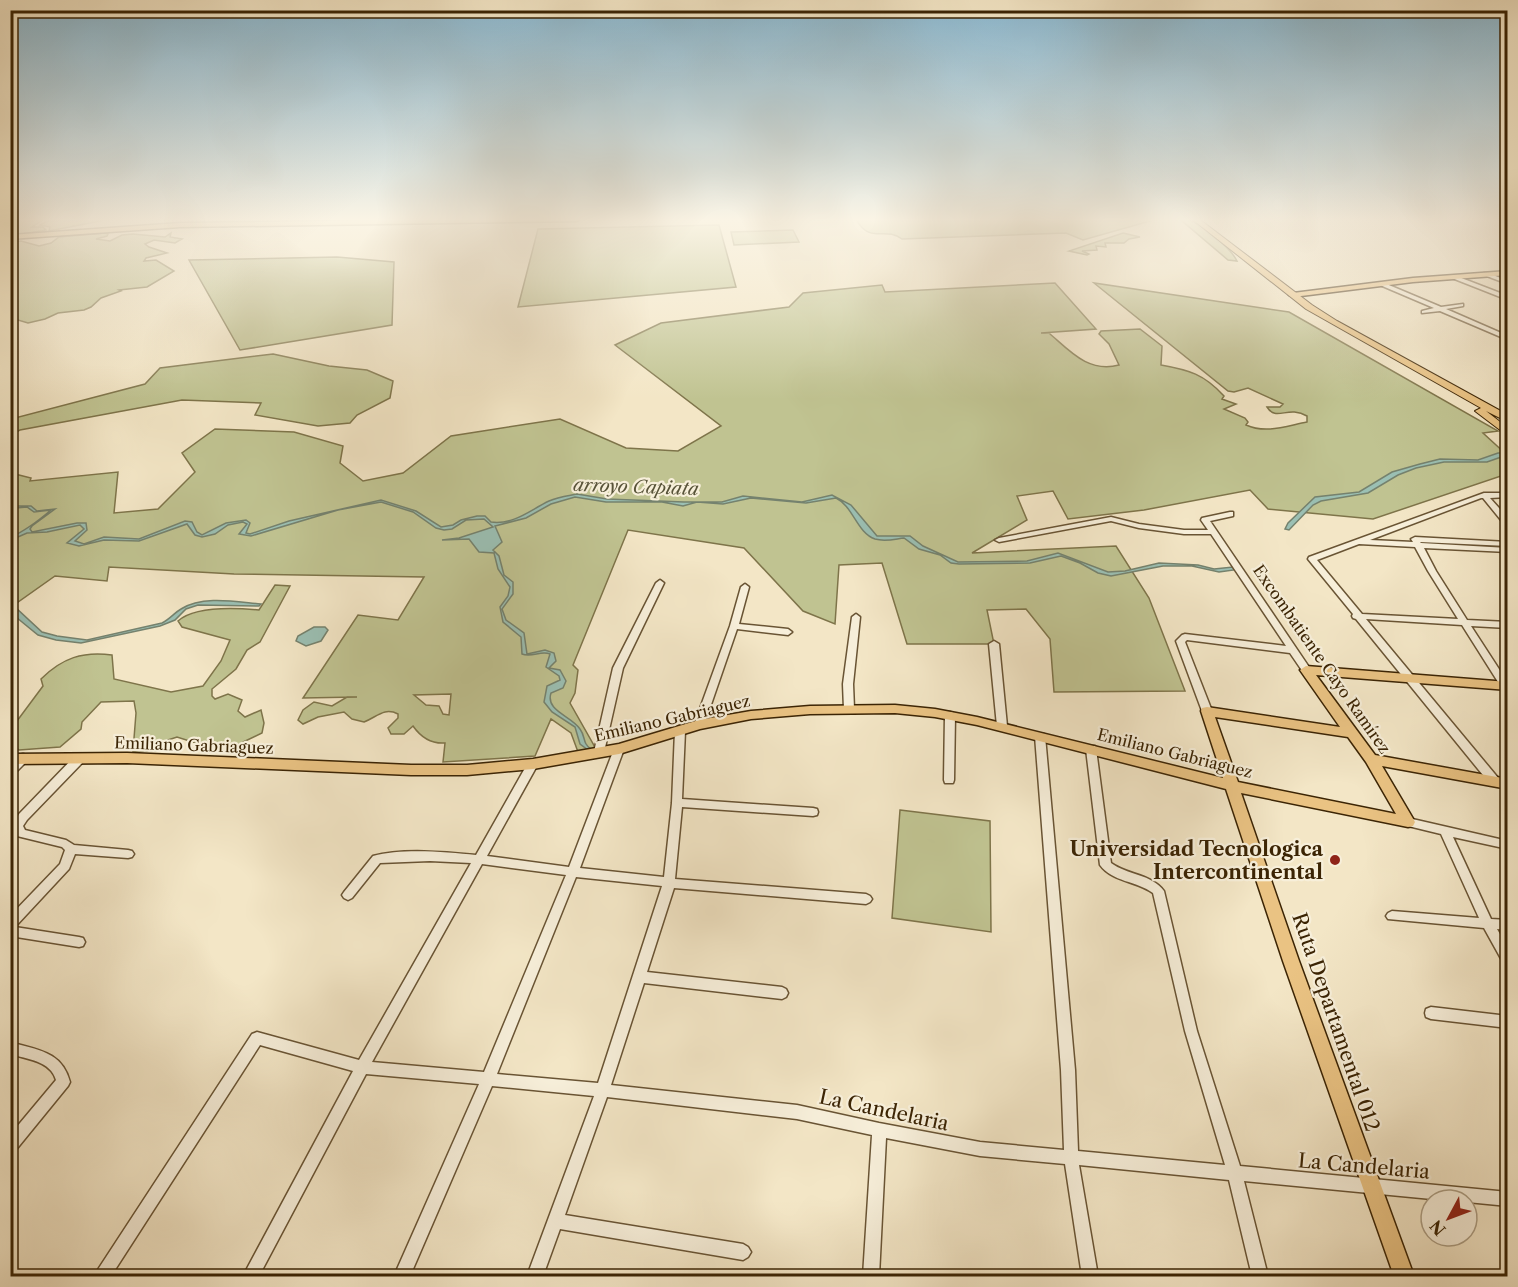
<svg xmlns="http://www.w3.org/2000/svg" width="1518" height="1287" viewBox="0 0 1518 1287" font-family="'Libre Caslon Text',serif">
	<rect width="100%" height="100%" fill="#f3e6c6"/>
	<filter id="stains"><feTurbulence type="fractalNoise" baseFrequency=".00333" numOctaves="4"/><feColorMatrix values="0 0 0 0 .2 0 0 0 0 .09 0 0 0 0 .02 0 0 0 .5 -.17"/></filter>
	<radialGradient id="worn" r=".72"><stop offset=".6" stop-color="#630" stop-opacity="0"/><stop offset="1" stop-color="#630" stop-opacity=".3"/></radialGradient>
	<path fill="#c0c391" stroke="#7e744a" stroke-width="1.5" fill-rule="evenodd" d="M11,219h33l-12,8h11l3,3 -35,6z
		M51,219h59l-61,12 1,-4 -10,-2z
		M856,219h301l-74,21 -17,-7 -164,6c-17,-13 -32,6 -46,-20z
		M1185,219c15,3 45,28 52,42l-9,-1 -47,-40z
		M719,225l17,62 -218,20 20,-78z
		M793,230l6,12 -65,3 -3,-13z
		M105,233l3,1 -1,2 -11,3 14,2 12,-6 11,-1 32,3 6,-4 -1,4 12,2 -7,4 -21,-3 -9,4 4,3 18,6 -21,5 -2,3 12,-1 18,11 -27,16 -28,3 2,1 -20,7 -10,9 -7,3 -26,3 -13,6 -17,4 -17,-5v-76l10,-1 18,5 12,-3 8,-6z
		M1123,233l17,4 -11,2 -5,4h-19l1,4 -10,-1 1,4 -15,1 7,3 -2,1 -18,-4z
		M337,257l57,5 -2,63 -152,25 -51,-90z
		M1055,283l41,46 -55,4h8c21,18 39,40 70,32l-10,-21 -10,-10 2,-3 39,-2 22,17 -1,19c28,5 43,9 63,31l-2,3 14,5 -12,5 21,9 3,4 -2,3c20,9 40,1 61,-3v-6c-19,-11 -31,6 -40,-9h13l3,-3 -35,-16 -14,4 -6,-1 -134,-108 195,29 209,119 -15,2 24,22v19l-134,45 -105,-10 -18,-19 -106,20 -76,9 -15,-28 -36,5 10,24 -55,33 144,-7 33,52 36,93 -131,1 -4,-53 -24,-30 -39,1 7,34h-87l-25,-81 -43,2 -4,59 -32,-13 -59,-63 -116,-18 -55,135 5,5 -3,23 -5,10 26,46 -18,3 -7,-19 -20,-14 -16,37 -92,6 2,-19c-14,1 -25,-7 -32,-17l-9,8h-13l-3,-6 10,-10v-4c-14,-7 -21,3 -34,8l-12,-3 -8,-7 -26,5 -15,7 -5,-4 5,-10 11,-8 18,4 15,-9h10l-54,1 55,-83 40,5 26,-43 -190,-3 -125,-7 -2,14 -52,-5 -44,31v-134l20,5 -1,3 88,-9 -4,41 44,-4 37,-37 -13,-19 33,-24 79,3 49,14 -3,17 23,18 40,-8 48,-37 109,-17 66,29 52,3 43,-25 -106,-81 46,-22 128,-16 14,-14 79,-8 3,7zM451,694l-2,21 -6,-1 -4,-8 -13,-1 -12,-10z
		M273,354l56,12 38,4 26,11 -3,17 -33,17 -7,8 -32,3 -63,-11 6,-12 -79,-3 -162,30 -9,6v-17l134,-35 15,-16z
		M275,585l15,1 -30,56 -13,8 -11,19 -24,20v7l3,3 13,-5 14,6 -4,11 7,6 16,-7 3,13 -2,10 -25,12 -41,-2 -19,-6 -9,3 -12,11h-23l3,-38 -2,-12 -33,1 -19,20 -1,7 -21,18 -41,3 -8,-5v-16l32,-43 -2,-7c21,-21 42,-28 71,-24l2,24 57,13 32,-6 18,-25 9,-21 -48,-13 -4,-6c17,-15 59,-13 81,-11z
		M900,810l90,11 1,111 -99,-14z"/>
	<path fill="#9bc0b4" stroke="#75826e" stroke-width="1.5" d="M1498,453h8l1,2 -20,7h-43l-28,6 -18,7 -30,18 -47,8 -8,4 -24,25 -4,-1 3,-6 27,-26 44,-5 33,-20 28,-8 20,-5 38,1z
		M577,494l30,5 77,3h38l21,-6 59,6 30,-7 19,10 26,31h33l13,10 35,16 69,-1 31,-8 50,19 17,-1 34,-8 39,2 16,4 19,-2 1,3 -15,2 -27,-6h-29l-52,10 -13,-3 -18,-10 -19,-7 -31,7 -71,1 -8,-1 -11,-8 -21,-6 -15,-11c-9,1 -19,4 -29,1 -18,-6 -22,-33 -39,-41l-30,5 -55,-5 -28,6 -26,-2 -14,4 -21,-4h-56l-31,-5 -24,7 -25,14 -31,8 7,16 -9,8 6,6 5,19 9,7v12l-11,15 4,11 18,13 3,21 18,-4 9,3 2,8 -7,7 11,2 6,11 -3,7 -12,5c-6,18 21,23 29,36 6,8 2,14 11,20l-3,1 -8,-6 -5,-17 -23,-15 -8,-10 3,-16 13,-6 -1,-4 -13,-9 4,-13c-9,-4 -18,4 -28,0l-1,-17 -18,-15 -3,-15 8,-11 2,-9 -12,-18 -4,-16 -15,-1 -10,-13 -27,1 17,-2 34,-11 -9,-8 -18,1 -14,9 -8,1 -8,-2 -23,-16 -32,-10 -43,8 -87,26 -12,-2 8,-10 -4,-2 -15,3 -13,9 -13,3 -7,-2 -8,-11 -48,17 -35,-1 -25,6 -12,-3 17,-14 -4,-4 -33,7 -20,1 -16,7v-3c14,-6 27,-16 40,-27l-17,2 -7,-5 -11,1 -5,-3v-4l6,5h14l6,5 18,-2 -23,17 -2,3 2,3 45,-9h9l1,7 -12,11 9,3 20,-7 35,2 46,-18 7,1 5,10 5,3 24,-12 20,-3 4,3 -4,10 4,1 39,-13 92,-21 35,11 25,16 12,-2 8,-5 16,-4h8l6,6c23,3 39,-12 58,-21 9,-4 18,-5 28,-7z
		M11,592l3,14 28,26 15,4 30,4 75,-17c8,-4 12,-10 19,-14 22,-14 56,-7 80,-5l-2,2 -61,-1 -12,4 -11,11 -15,6 -79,17 -25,-3 -18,-5 -27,-22z
		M314,627h11l3,3 -7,11 -15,5 -10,-5 2,-5z"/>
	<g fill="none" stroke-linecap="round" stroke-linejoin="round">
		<defs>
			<path id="minor" d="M1484,273h4l20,8v3l-24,-9z
				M1452,276h4l52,20v4l-56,-22z
				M1380,283h4l57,24 22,-3v2l-17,3 62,27v4l-68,-29 -18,2v-2l12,-3 -54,-23z
				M1484,493h24v4l-18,1 18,20v7h-3l-22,-27h-2l-111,42 43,2 -2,-3 4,-2 93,5v4l-88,-4 1,1 87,5v4l-84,-4 12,23 31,49 41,2v6l-37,-2 37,57v11l-3,-1 -43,-68 -96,-6 133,160 1,3 -1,3h-8l-135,-166 -3,-1 -1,-2 1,-2 -45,-55 1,-2zM1359,544l56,3 13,24 30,48 -96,-5 -45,-54z
				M1230,512h3v4l-23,5 101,149 -2,2h-6l-13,-19 -103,-13 -2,2 27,69 -2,2h-6l-2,-2 -26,-70 6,-6 3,-1 101,12 -75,-112h-27l-45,-6 -28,-7 -112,21 -4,-2 4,-2 112,-21 28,7 45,6h24l-7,-10 1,-2z
				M660,580l4,3 -41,85 -19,84 -1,3h-8l-1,-3 19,-84 43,-85z
				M745,584l4,3 -10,37 49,5 4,3 -4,3 -51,-6 -33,96 -2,2h-6l-2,-2 36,-99 11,-39z
				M856,614l4,3 -7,67 1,25 -5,3 -5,-3 -1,-25 9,-67z
				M994,641l5,3 8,82 -2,2h-6l-2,-2 -8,-82z
				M950,712l3,1 2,2 -1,65 -1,3h-8l-1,-3 1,-65 2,-2z
				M680,728l3,1 2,2 -3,68 131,9 4,1 1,3 -1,3 -4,1 -131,-9 -7,72 191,15 4,2 2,3 -2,3 -4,2 -192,-16 -27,84 135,15 4,2 2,4 -2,4 -4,2 -138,-16 -33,102 186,20 82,18 101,19 84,8 -3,-80 -26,-334 1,-2h8l1,2 30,334 3,81 147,14 -40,-134 -32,-138c-16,-12 -41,-11 -53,-28l-14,-116 1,-3h8l1,3 15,114c16,12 41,11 53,28l33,140 43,135 268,26v14l-41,-4v-2h-25l-198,-19 24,95h-16l-23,-96 -150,-15 19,111h-16l-17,-112 -85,-8 -94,-18 -7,138h-16l9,-141 -75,-16 -190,-22 -42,118 178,29 5,3 3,5 -3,5 -5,3 -183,-31 -17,47h-16l67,-180 -102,-10 -82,190h-16l85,-192 -113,-10 -107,202h-16l110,-205 -93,-26 -149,231h-17l3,-5 155,-237 5,-2 102,28 112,-197 -41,-2 -50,2 -28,35 -4,2 -4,-2 -2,-3 2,-3 29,-36c29,-8 73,-4 103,-1l53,-94h8l1,3 -51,92 82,11 45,-118 1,-3h8l1,3 -44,119 84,9 8,-74 3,-72 2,-2zM482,864l84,11 -82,197 -112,-10zM576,877l86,9 -64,197 -101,-9z
				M23,754l4,1 1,3 -1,3 -13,13 -4,1v-11l9,-9z
				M80,754l4,1 1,3 -1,3 -57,59 -4,6 2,4 41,10 8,5 54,5 4,1 2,3 -2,3 -4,1 -53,-4 -6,15 -54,58 64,10 4,1 2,4 -2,4 -4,1 -69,-11v-20l50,-52 5,-14 -3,-3 -45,-11 -4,-10 6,-12 57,-59z
				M1408,818l100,23v8l-55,-12 38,82 17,1v10l-11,-1 11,19v17l-4,-1 -20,-36 -96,-9 -2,-3 2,-3 4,-2 87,7 -38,-84 -37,-9 -1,-3 1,-3z
				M1431,1007l77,9v12l-77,-9 -5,-2 -1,-4 1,-4z
				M10,1042c27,8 52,9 60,40l-2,4 -53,65 -5,2v-18l46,-55c-5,-19 -29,-21 -46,-26z"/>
			<path id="major" d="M467,219h113l-3,2 -397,6 -170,12v-4l170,-12z
				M1508,271v4l-95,7 -120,15 -4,-2 4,-2 120,-15z
				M1306,666l202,16v8l-192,-15 59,80 133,24v10l-126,-23 33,56 -2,4 -5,1 -167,-34 58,168 115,315h-20l-111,-315 -57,-172 -249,-64 -42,-8 -40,-4 -85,1 -59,5 -51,10 -81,25 -86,15 -66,6h-56l-284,-12 -117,1v-10l117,-1 284,12h56l66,-6 86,-15 80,-24 52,-9 59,-5 85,-1 40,4 42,8 246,61 -22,-67 1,-3 5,-1 133,20 -40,-57zM1215,717l133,20 18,25 30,52 -158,-32z"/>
			<path id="highway" d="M1192,219h7l113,86 25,16 171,94v7l-22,-11 22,17v8l-33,-25 6,-3 -175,-99z"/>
		</defs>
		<use href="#minor" stroke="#695434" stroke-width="3"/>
		<use href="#major" stroke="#3b2404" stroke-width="3"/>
		<use href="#highway" stroke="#3b2404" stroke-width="2"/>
		<use href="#minor" fill="#f7efda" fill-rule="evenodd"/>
		<use href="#major" fill="#eac383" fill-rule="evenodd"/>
		<use href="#highway" fill="#eac383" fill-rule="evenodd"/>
	</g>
	<linearGradient id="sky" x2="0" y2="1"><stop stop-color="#89b9d3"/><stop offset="0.55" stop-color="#faf4e5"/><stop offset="1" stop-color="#faf4e5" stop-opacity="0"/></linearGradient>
	<rect width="1518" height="399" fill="url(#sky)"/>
	<circle fill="#8f2418" stroke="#f7efda" stroke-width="2" cx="1335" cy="860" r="6"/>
	<g text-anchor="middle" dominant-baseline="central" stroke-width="4.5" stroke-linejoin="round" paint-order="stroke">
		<g font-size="16" fill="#3b2404" stroke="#f7efda">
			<text transform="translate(1322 659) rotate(55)">Excombatiente Cayo Ramírez</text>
			<text transform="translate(672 718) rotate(-13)">Emiliano Gabriaguez</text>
			<text transform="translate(194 745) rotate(2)">Emiliano Gabriaguez</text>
			<text transform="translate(1175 753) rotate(14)">Emiliano Gabriaguez</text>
		</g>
		<g font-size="18" font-style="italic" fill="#585339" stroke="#f7efda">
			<text transform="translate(636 487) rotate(2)">arroyo Capiata</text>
		</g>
		<g font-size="20" font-weight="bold" fill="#3b2404" stroke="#f7efda" text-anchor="end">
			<text x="1323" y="849">Universidad Tecnologica<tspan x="1323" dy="23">Intercontinental</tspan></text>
		</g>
		<g font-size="20" fill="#3b2404" stroke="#f7efda">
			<text transform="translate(1336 1022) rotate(71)">Ruta Departamental 012</text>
			<text transform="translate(884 1110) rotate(12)">La Candelaria</text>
			<text transform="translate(1364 1166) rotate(5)">La Candelaria</text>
		</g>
	</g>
	<rect width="1518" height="1287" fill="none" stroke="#f3e6c6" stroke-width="36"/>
	<rect x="12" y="12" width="1494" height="1263" fill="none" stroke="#3b2404" stroke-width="3"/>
	<rect x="18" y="18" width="1482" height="1251" fill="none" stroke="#3b2404" stroke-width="1.5"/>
	<g transform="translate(1449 1218) rotate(229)"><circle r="28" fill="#f7efda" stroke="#ac9e84" stroke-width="1.5"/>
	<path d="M0-4.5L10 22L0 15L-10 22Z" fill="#8f2418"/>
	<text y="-9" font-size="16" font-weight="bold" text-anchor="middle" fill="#3b2404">N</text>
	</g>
	<rect width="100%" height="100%" filter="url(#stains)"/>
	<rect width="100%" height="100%" fill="url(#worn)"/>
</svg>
